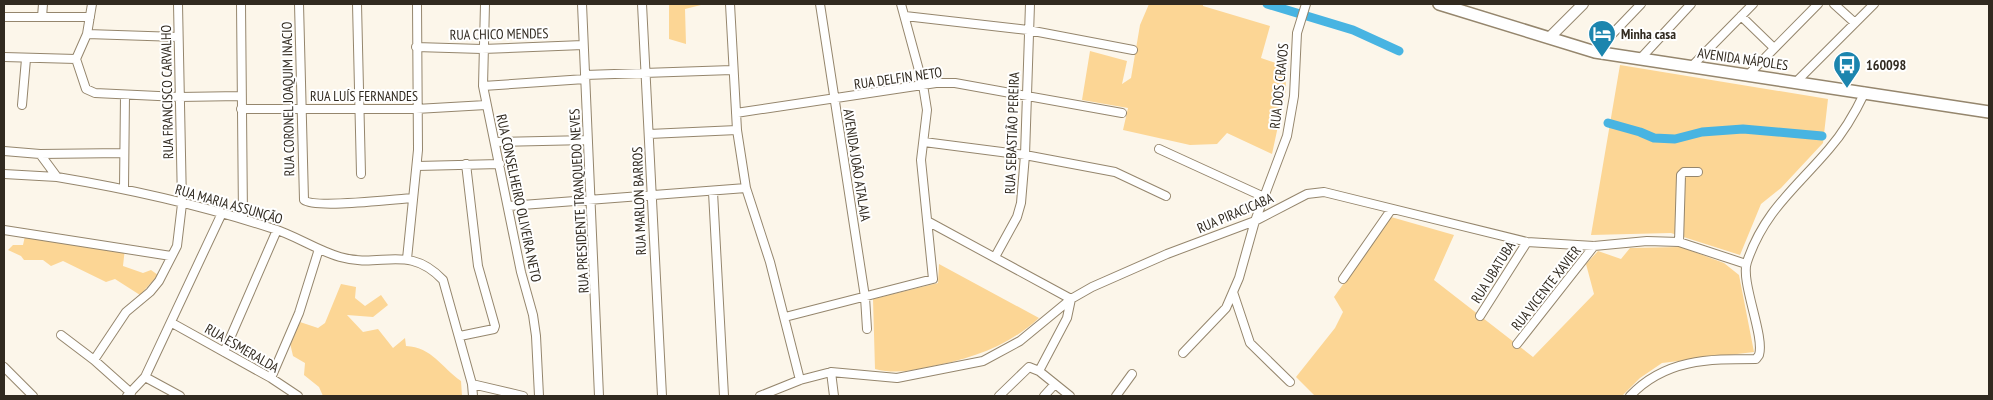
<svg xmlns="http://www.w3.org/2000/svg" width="1993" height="400" viewBox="0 0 1993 400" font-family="'PT Sans Narrow',sans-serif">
	<rect width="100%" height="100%" fill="#fcf6ea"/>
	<path fill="#fcd695" d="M669,4h36l-20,5 1,35 -17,-5z
		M1149,4h54v2l67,20 -9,32 24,8 1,23 -14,65 -45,-21 -10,11 -27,1 -67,-15 5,-22 -46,-8 8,-49 37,10 -5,23 9,-6 9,-53z
		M1620,65l208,34 -5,44 -42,45 -20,16 -21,51 -69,-22 -80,2z
		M1391,217l63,18 -20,45 99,77 61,-63 -8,-30 12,-13 23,8 9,-11 51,-1 43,16 15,12 15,77 -92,11 -22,15 -18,18h-307l-19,-19 39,-49 8,-16 -9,-15z
		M25,236l100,12 -2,18 20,7 8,-3 7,5 -18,20 -25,-16 -9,3 -43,-21 -12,5 -8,-6h-19l-3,-4 -13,-6 5,-5h10z
		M939,264l100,54c-32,29 -68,41 -111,49 -18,4 -34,7 -53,2l-2,-70 65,-16z
		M341,284l15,3 -1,11 10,8 16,-11 7,10 -15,12 -26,-2 16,17 15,-3 15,19 12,-10 1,8c26,1 36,22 55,35l1,15h-139l-4,-9 -15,-12 1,-12 -12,-7 -3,-13 10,-21 18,6 7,-5z"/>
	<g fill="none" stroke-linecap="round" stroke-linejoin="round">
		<path stroke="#48b4e2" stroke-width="9" d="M1267,4l86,26 46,21
			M1608,123l32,9 14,6 21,1 27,-7 41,-3 79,7"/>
		<defs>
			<path id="minor" d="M241,4l2,214
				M299,4l5,196c11,9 91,-1 109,-2
				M357,4l4,170
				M485,4l-2,82 38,186 12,43 3,21 3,60
				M582,4l17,392
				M642,4l20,392
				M730,4l7,126 9,58 24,74 30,118
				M820,4l45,293 2,32
				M1834,4l21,19
				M905,16l123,14 105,20
				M1741,16l33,32
				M4,17h86
				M42,17l1,-13
				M87,34l91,3
				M416,47l66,2 101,-4
				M1595,52l46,-48
				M4,57l72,2
				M76,59l10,30 9,4 84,4 62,-1
				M76,59l11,-25 5,-30
				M1640,59l51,-55
				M1691,67l62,-63
				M585,75l147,-5
				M1748,75l70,-71
				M1796,82l78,-78
				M483,86l102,-7
				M22,105l4,-46
				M241,109h175l70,-4
				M736,113l200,-30h19l167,30
				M649,134l88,-4
				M495,142l93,-2
				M924,142l101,13 90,17 51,24
				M1159,149l105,48
				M4,151l36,3 17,23c72,12 144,28 214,51 24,7 45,22 69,29 41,12 68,-14 103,23l29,104 1,12
				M40,154l84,-1
				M417,166l83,-2
				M4,174l53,3
				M124,188l1,-93
				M713,192l11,204
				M509,206l237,-18
				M929,222l142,77
				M4,230l167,26
				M1679,242l2,-67 3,-3h14
				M995,257l22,-40 4,-14 4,-48 5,-151
				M407,259l11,-109 -1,-146
				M1343,279l48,-69
				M1233,292l17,51 40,39
				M1480,316l47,-74
				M785,317l148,-38 -12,-119 6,-50 -4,-25 -22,-81
				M172,323l99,55 27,18
				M61,335l33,25 37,33
				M460,336l34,-7 1,-3 -17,-60 -12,-102
				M1517,344l77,-98
				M224,352l53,-122
				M1183,353l43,-45 13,-30 16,-57 32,-85 7,-40 3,-63 9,-29
				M94,360l32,-48 24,-20 9,-11 18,-35 5,-42 -4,-200
				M4,367l29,29
				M1039,371l28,-53 4,-19
				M831,372l3,24
				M145,377l35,19
				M271,378l28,-65 20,-64
				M472,384l51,12
				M127,396l18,-19 77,-164
				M760,396l40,-16 31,-8 66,6 86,-17 37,-20 51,-42 21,-12 75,-33 88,-33 52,-27 17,-2 203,50 67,4 53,-5 32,1 67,22
				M999,396l30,-29 10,4 31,25
				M1044,396l10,-11
				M1116,396l16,-22
				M1630,396c35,-37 78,-37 126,-37l3,-4c6,-19 -19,-74 -12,-93 17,-51 49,-74 82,-113 15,-17 26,-36 36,-57"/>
			<path id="tertiary" d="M1549,38l34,-34"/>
			<path id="secondary" d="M1439,4l156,48 394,60"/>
		</defs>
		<use href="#minor" stroke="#95866d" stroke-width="10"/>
		<use href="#tertiary" stroke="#95866d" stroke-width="12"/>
		<use href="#secondary" stroke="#95866d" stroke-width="14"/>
		<use href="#minor" stroke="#fff" stroke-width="8"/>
		<use href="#tertiary" stroke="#fff" stroke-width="10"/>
		<use href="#secondary" stroke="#fff" stroke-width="11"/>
	</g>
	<defs>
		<symbol id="hotel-pin" viewBox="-11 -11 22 30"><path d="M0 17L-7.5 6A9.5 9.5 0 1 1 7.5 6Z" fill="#1c85ae" stroke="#fff"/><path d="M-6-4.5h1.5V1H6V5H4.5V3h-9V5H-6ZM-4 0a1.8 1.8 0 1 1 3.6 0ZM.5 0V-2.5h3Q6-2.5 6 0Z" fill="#fff"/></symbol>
		<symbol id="bus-pin" viewBox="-11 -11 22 30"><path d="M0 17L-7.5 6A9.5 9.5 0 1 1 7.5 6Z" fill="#1c85ae" stroke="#fff"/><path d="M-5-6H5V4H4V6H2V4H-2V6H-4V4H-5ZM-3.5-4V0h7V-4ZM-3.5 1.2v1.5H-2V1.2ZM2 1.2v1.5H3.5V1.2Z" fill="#fff"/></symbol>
	</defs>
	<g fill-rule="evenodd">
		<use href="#hotel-pin" x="1586" y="18" width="32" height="43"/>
		<use href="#bus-pin" x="1831" y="49" width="32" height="43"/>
	</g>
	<g text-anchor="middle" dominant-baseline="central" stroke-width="4" stroke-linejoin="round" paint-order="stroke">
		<g font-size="14" fill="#312a20" stroke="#fff">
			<text transform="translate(499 34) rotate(-1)">RUA CHICO MENDES</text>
			<text transform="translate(1743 59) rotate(8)">AVENIDA NÁPOLES</text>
			<text transform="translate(898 78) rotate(-8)">RUA DELFIN NETO</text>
			<text transform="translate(1279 86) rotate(-84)">RUA DOS CRAVOS</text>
			<text transform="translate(167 92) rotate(-91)">RUA FRANCISCO CARVALHO</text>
			<text x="364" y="96">RUA LUÍS FERNANDES</text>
			<text transform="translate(288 99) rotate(-91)">RUA CORONEL JOAQUIM INACIO</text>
			<text transform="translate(1012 133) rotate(-88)">RUA SEBASTIÃO PEREIRA</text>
			<text transform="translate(857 165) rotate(81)">AVENIDA JOÃO ATALAIA</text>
			<text transform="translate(519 198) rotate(78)">RUA CONSELHEIRO OLIVEIRA NETO</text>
			<text transform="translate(579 201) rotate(-93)">RUA PRESIDENTE TRANQUEDO NEVES</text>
			<text transform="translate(639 201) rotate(-92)">RUA MARLON BARROS</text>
			<text transform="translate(229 204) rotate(16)">RUA MARIA ASSUNÇÃO</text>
			<text transform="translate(1235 213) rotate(-23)">RUA PIRACICABA</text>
			<text transform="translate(1493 272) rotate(-58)">RUA UBATUBA</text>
			<text transform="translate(1546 288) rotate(-52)">RUA VICENTE XAVIER</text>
			<text transform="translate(242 348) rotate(30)">RUA ESMERALDA</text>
		</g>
		<g font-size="14" font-weight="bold" fill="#312a20" stroke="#fff" text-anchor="start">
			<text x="1621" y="34">Minha casa</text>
			<text x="1866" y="65">160098</text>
		</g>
	</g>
	<rect width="1993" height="400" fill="none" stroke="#312a20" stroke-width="10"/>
</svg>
